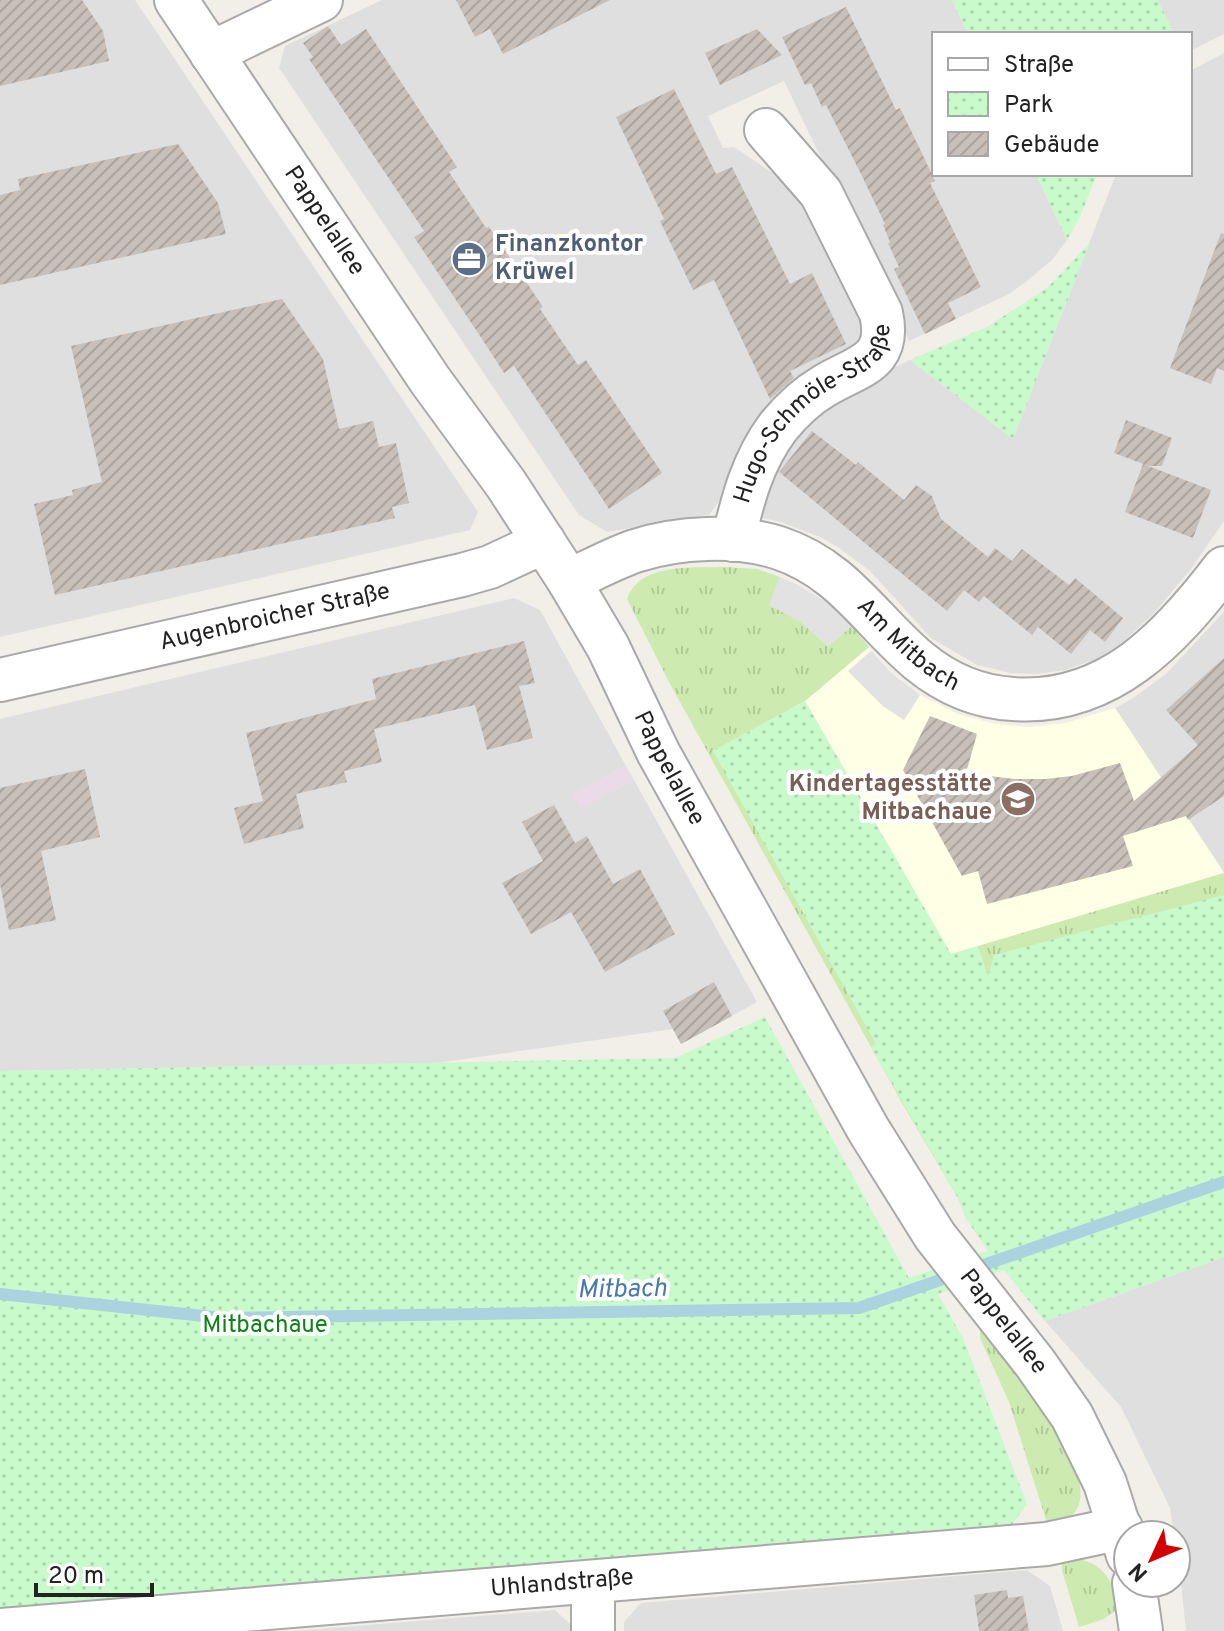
<svg xmlns="http://www.w3.org/2000/svg" width="1224" height="1631" viewBox="0 0 1224 1631" font-family="Overpass,sans-serif">
	<defs>
		<pattern id="grass-tufts" width="24" height="20" patternUnits="userSpaceOnUse" patternTransform="scale(2)"><rect width="24" height="20" fill="#cdebb0"/><path d="M3 7l-1-3M5 7V3M7 7l1-3M15 17l-1-3M17 17v-4M19 17l1-3" fill="none" stroke="#b0c997"/></pattern>
		<pattern id="park-dots" width="8" height="8" patternUnits="userSpaceOnUse" patternTransform="scale(2)"><rect width="8" height="8" fill="#c8facc"/><path d="M2 2h.1M6 6h.1" fill="none" stroke="#acd6af" stroke-width="1.8" stroke-linecap="round"/></pattern>
		<pattern id="building-hatch" width="6" height="6" patternUnits="userSpaceOnUse" patternTransform="scale(2)"><rect width="6" height="6" fill="#c7bfb8"/><path d="M-1 1l2-2M0 6l6-6M5 7l2-2" fill="none" stroke="#aba49e"/></pattern>
	</defs>
	<rect width="100%" height="100%" fill="#f2efe9"/>
	<path fill="#e0dfdf" d="M0,0h135l343,512 -8,18 -470,107z
		M382,0h570l16,34h-34v140h102l31,66 -15,20 -25,21 -18,13 -100,47 -125,-260 -76,35 15,32 11,-1 75,50 59,134 -143,162 -16,22 -102,17 -28,-17 -300,-447 6,-22z
		M1158,0h66v34l-34,17v-17h-16z
		M1224,53v468l-33,48 -36,43 -32,30 -27,17 -30,11 -30,4 -25,-1 -34,-8 -46,-27 -61,-67 -31,-23 -19,-11 -39,-15 -27,-6 40,-86 60,-43 56,-27 103,79 103,-265h74v-103z
		M514,598l26,12 86,156 -53,28 7,14 54,-28 123,222 -76,42 -8,-15 -236,34 -437,8v-352z
		M1224,612v260l-109,-164 18,-10 33,-24z
		M1224,1257v374h-38l-10,-96h-2l-4,-27 -49,-101 -76,-86z
		M1027,1570l23,16 13,45h-439v-9l17,-19z
		M555,1610l17,16v5h-279z"/>
	<path fill="#ebdbe8" d="M626,766l8,14 -54,29 -8,-15z"/>
	<path fill="#ffffe5" d="M869,647l2,4 -22,21 34,34 21,14 16,-25 38,19 37,10 35,3 36,-4 49,-15 109,165 -273,81 -146,-253z"/>
	<path fill="url(#grass-tufts)" d="M726,567l31,2 23,8 -10,28 31,17 27,24 24,-20 17,21 -64,54 -92,50 287,266 -22,-71 246,-73v271l-257,76 -9,-22 -56,-95 -232,-419 -43,-85c13,-37 67,-31 99,-32z
		M980,1331h3c23,27 136,157 84,188 -4,2 -13,3 -18,5l-3,-4 -37,-118 -29,-64z
		M1067,1558c33,1 46,19 52,50l-15,11 -25,8 -17,-57v-6z"/>
	<path fill="url(#park-dots)" d="M952,0h206l16,34h-206z
		M1036,174h61l-17,43 -13,23z
		M1090,243l-77,196 -103,-79 77,-33 60,-39z
		M805,701l146,253 27,-8 10,31 6,-22 230,-60v362l-179,64 -41,-51 -66,24 25,44 64,166 -16,22 -1011,83v-538l675,-13 90,-41 144,261 79,-27 -21,-31 -9,-22 -87,-151 5,-3 -163,-293z"/>
	<path fill="#e2e2e2" d="M780,577l16,7 30,18 26,24 -24,20 -27,-24 -32,-17z
		M871,651l20,22 29,22 -16,25 -21,-14 -35,-35z"/>
	<g fill="none" stroke-linecap="round" stroke-linejoin="round">
		<path stroke="#aad3df" stroke-width="12" d="M0,1294l222,24 637,-10 365,-126"/>
	</g>
	<path fill="url(#building-hatch)" d="M0,0h82l21,31 6,30 -109,25z
		M456,0h154l-107,54 -13,-25 -15,8z
		M846,7l50,103 4,-2 18,37 17,36 -5,2 51,104 -33,16 8,16 -31,15 -31,-65 5,-2 -11,-24 2,-1 -7,-17 2,-1 -25,-52 -34,-67 -4,2 -11,-24 -6,2 -23,-48z
		M328,26l13,19 25,-16 91,138 -8,5 37,56 3,-1 54,80 -3,2 38,56 8,-5 76,113 -53,36 -95,-143 -10,7 -18,-28 -72,-108 10,-6 -115,-172 4,-2 -10,-14z
		M757,29l25,26 -62,30 -15,-32z
		M674,89l42,85 16,-7 58,117 22,-11 34,71 -56,27 4,7 -24,21 -56,-119 -21,10 -33,-69 4,-2 -48,-102z
		M178,144l40,59 8,31 -226,51v-90l20,-5 -2,-11z
		M1221,233l3,1v137l-7,-3 -6,16 -41,-16z
		M282,299l41,60 16,70 34,-8 6,26 17,-4 13,60 -17,4 3,11 -340,77 -21,-91 39,-9 -1,-5 30,-8 -31,-136z
		M1126,420l46,18 -10,28h-13l-35,-13z
		M812,431l44,34 2,-3 46,38 12,-15 16,11 9,23 47,38 7,-9 17,13 10,-12 47,36 6,-7 48,40 -18,24 -15,-12 -19,24 -33,-27 -6,8 -48,-39 -5,6 -15,-12 -17,21 -168,-139z
		M1143,464l68,26 -18,48 -68,-26z
		M524,641l11,42 -16,3 14,52 -46,12 -12,-45 -101,24 8,33 -38,9 3,11 -51,12 8,34 -60,16 -10,-36 29,-7 -17,-68 130,-34 -4,-20z
		M1224,658v138l-36,24 -2,-4 -63,20 10,30 -146,38 -9,-33 -16,5 -59,-106 27,-54 47,18 -11,39 48,6h31l27,-3 48,-13 14,38 64,-56 -32,-35z
		M85,769l15,68 -59,14 15,69 -47,10 -9,-46v-96z
		M554,805l21,38 12,-7 26,48 27,-15 35,65 -70,38 -34,-60 -40,22 -29,-51 41,-22 -21,-39z
		M714,982l18,34 -51,28 -18,-33z
		M1007,1590l1,8 15,-2 6,35h-50l-5,-36z"/>
	<g fill="none" stroke-linecap="round" stroke-linejoin="round">
		<defs>
			<g id="minor">
				<path id="s1" d="M176,0l254,380 76,104 63,97 39,66 50,105 210,377 67,107 100,127 37,53 33,67 23,72"/>
				<path d="M211,53l110,-53"/>
				<path id="s2" d="M733,540c10,-41 19,-78 45,-113 13,-16 29,-31 46,-41 35,-21 68,-23 57,-73l-60,-120 -55,-63"/>
				<path id="s3" d="M569,581c21,-10 43,-22 66,-30 43,-14 101,-17 144,-3 64,21 92,73 140,113 28,23 58,36 94,38 95,7 158,-61 211,-131"/>
				<path id="s4" d="M0,680l462,-105 28,-8 54,-25"/>
				<path d="M1134,1583l7,48"/>
				<path id="s5" d="M0,1630l1047,-86 74,-16"/>
				<path d="M593,1631v-49"/>
			</g>
		</defs>
		<use href="#minor" stroke="#a9a9a9" stroke-width="46"/>
		<use href="#minor" stroke="#fff" stroke-width="42"/>
	</g>
	<defs>
		<symbol id="office-disc" viewBox="-11 -11 22 22"><circle r="9.5" fill="#5c6f8a" stroke="#fff"/><path d="M-6-3h4V-5.5h4V-3h4V5H-6ZM-1-4.5V-3h2v-1.5ZM-6 0V1H6V0Z" fill="#fff"/></symbol>
		<symbol id="school-disc" viewBox="-11 -11 22 22"><circle r="9.5" fill="#8d6e63" stroke="#fff"/><path d="M0-5L7-2L0 1L-7-2ZM-4 1L0 2.5L4 1V4Q0 6-4 4Z" fill="#fff"/></symbol>
	</defs>
	<g fill-rule="evenodd">
		<use href="#office-disc" x="449" y="239" width="40" height="40"/>
		<use href="#school-disc" x="998" y="779" width="40" height="40"/>
	</g>
	<g text-anchor="middle" dominant-baseline="central" stroke-width="8" stroke-linejoin="round" paint-order="stroke">
		<g font-size="24" fill="#222" stroke="#fff">
			<text stroke="none"><textPath href="#s1" startOffset="266">Pappelallee</textPath></text>
			<text stroke="none"><textPath href="#s2" startOffset="158">Hugo-Schmöle-Straße</textPath></text>
			<text stroke="none"><textPath href="#s4" startOffset="282">Augenbroicher Straße</textPath></text>
			<text stroke="none"><textPath href="#s3" startOffset="382">Am Mitbach</textPath></text>
			<text stroke="none"><textPath href="#s1" startOffset="914">Pappelallee</textPath></text>
			<text stroke="none"><textPath href="#s1" startOffset="1562">Pappelallee</textPath></text>
			<text stroke="none"><textPath href="#s5" startOffset="564">Uhlandstraße</textPath></text>
		</g>
		<g font-size="24" font-weight="bold" fill="#4e5e75" stroke="#fff" text-anchor="start">
			<text x="495" y="245">Finanzkontor<tspan x="495" dy="28">Krüwel</tspan></text>
		</g>
		<g font-size="24" font-weight="bold" fill="#785e54" stroke="#fff" text-anchor="end">
			<text x="992" y="785">Kindertagesstätte<tspan x="992" dy="28">Mitbachaue</tspan></text>
		</g>
		<g font-size="24" fill="#0c8416" stroke="#fff">
			<text x="265" y="1326">Mitbachaue</text>
		</g>
		<g font-size="26" font-style="italic" fill="#4a7aab" stroke="#fff">
			<text transform="translate(622 1290) rotate(-1)">Mitbach</text>
		</g>
	</g>
	<rect x="932" y="32" width="260" height="144" fill="#ffffff" stroke="#a7a7a7" stroke-width="2"/>
	<rect x="948" y="58" width="40" height="12" fill="#ffffff" stroke="#a7a7a7" stroke-width="2"/>
	<text x="1004" y="72" font-size="24" fill="#222222">Straße</text>
	<rect x="948" y="92" width="40" height="24" fill="url(#park-dots)" stroke="#a7a7a7" stroke-width="2"/>
	<text x="1004" y="112" font-size="24" fill="#222222">Park</text>
	<rect x="948" y="132" width="40" height="24" fill="url(#building-hatch)" stroke="#a7a7a7" stroke-width="2"/>
	<text x="1004" y="152" font-size="24" fill="#222222">Gebäude</text>
	<g transform="translate(1152 1559) rotate(226)"><circle r="38" fill="#ffffff" stroke="#a7a7a7" stroke-width="2"/>
	<path d="M0-6L14 30L0 20L-14 30Z" fill="#d40000"/>
	<text y="-12" font-size="22" font-weight="bold" text-anchor="middle" fill="#222222">N</text>
	</g>
	<path d="M36 1583v12h116v-12" fill="none" stroke="#222222" stroke-width="4"/>
	<text x="48" y="1583" font-size="24" fill="#222222" stroke="#ffffff" stroke-width="6" paint-order="stroke">20 m</text>
</svg>
